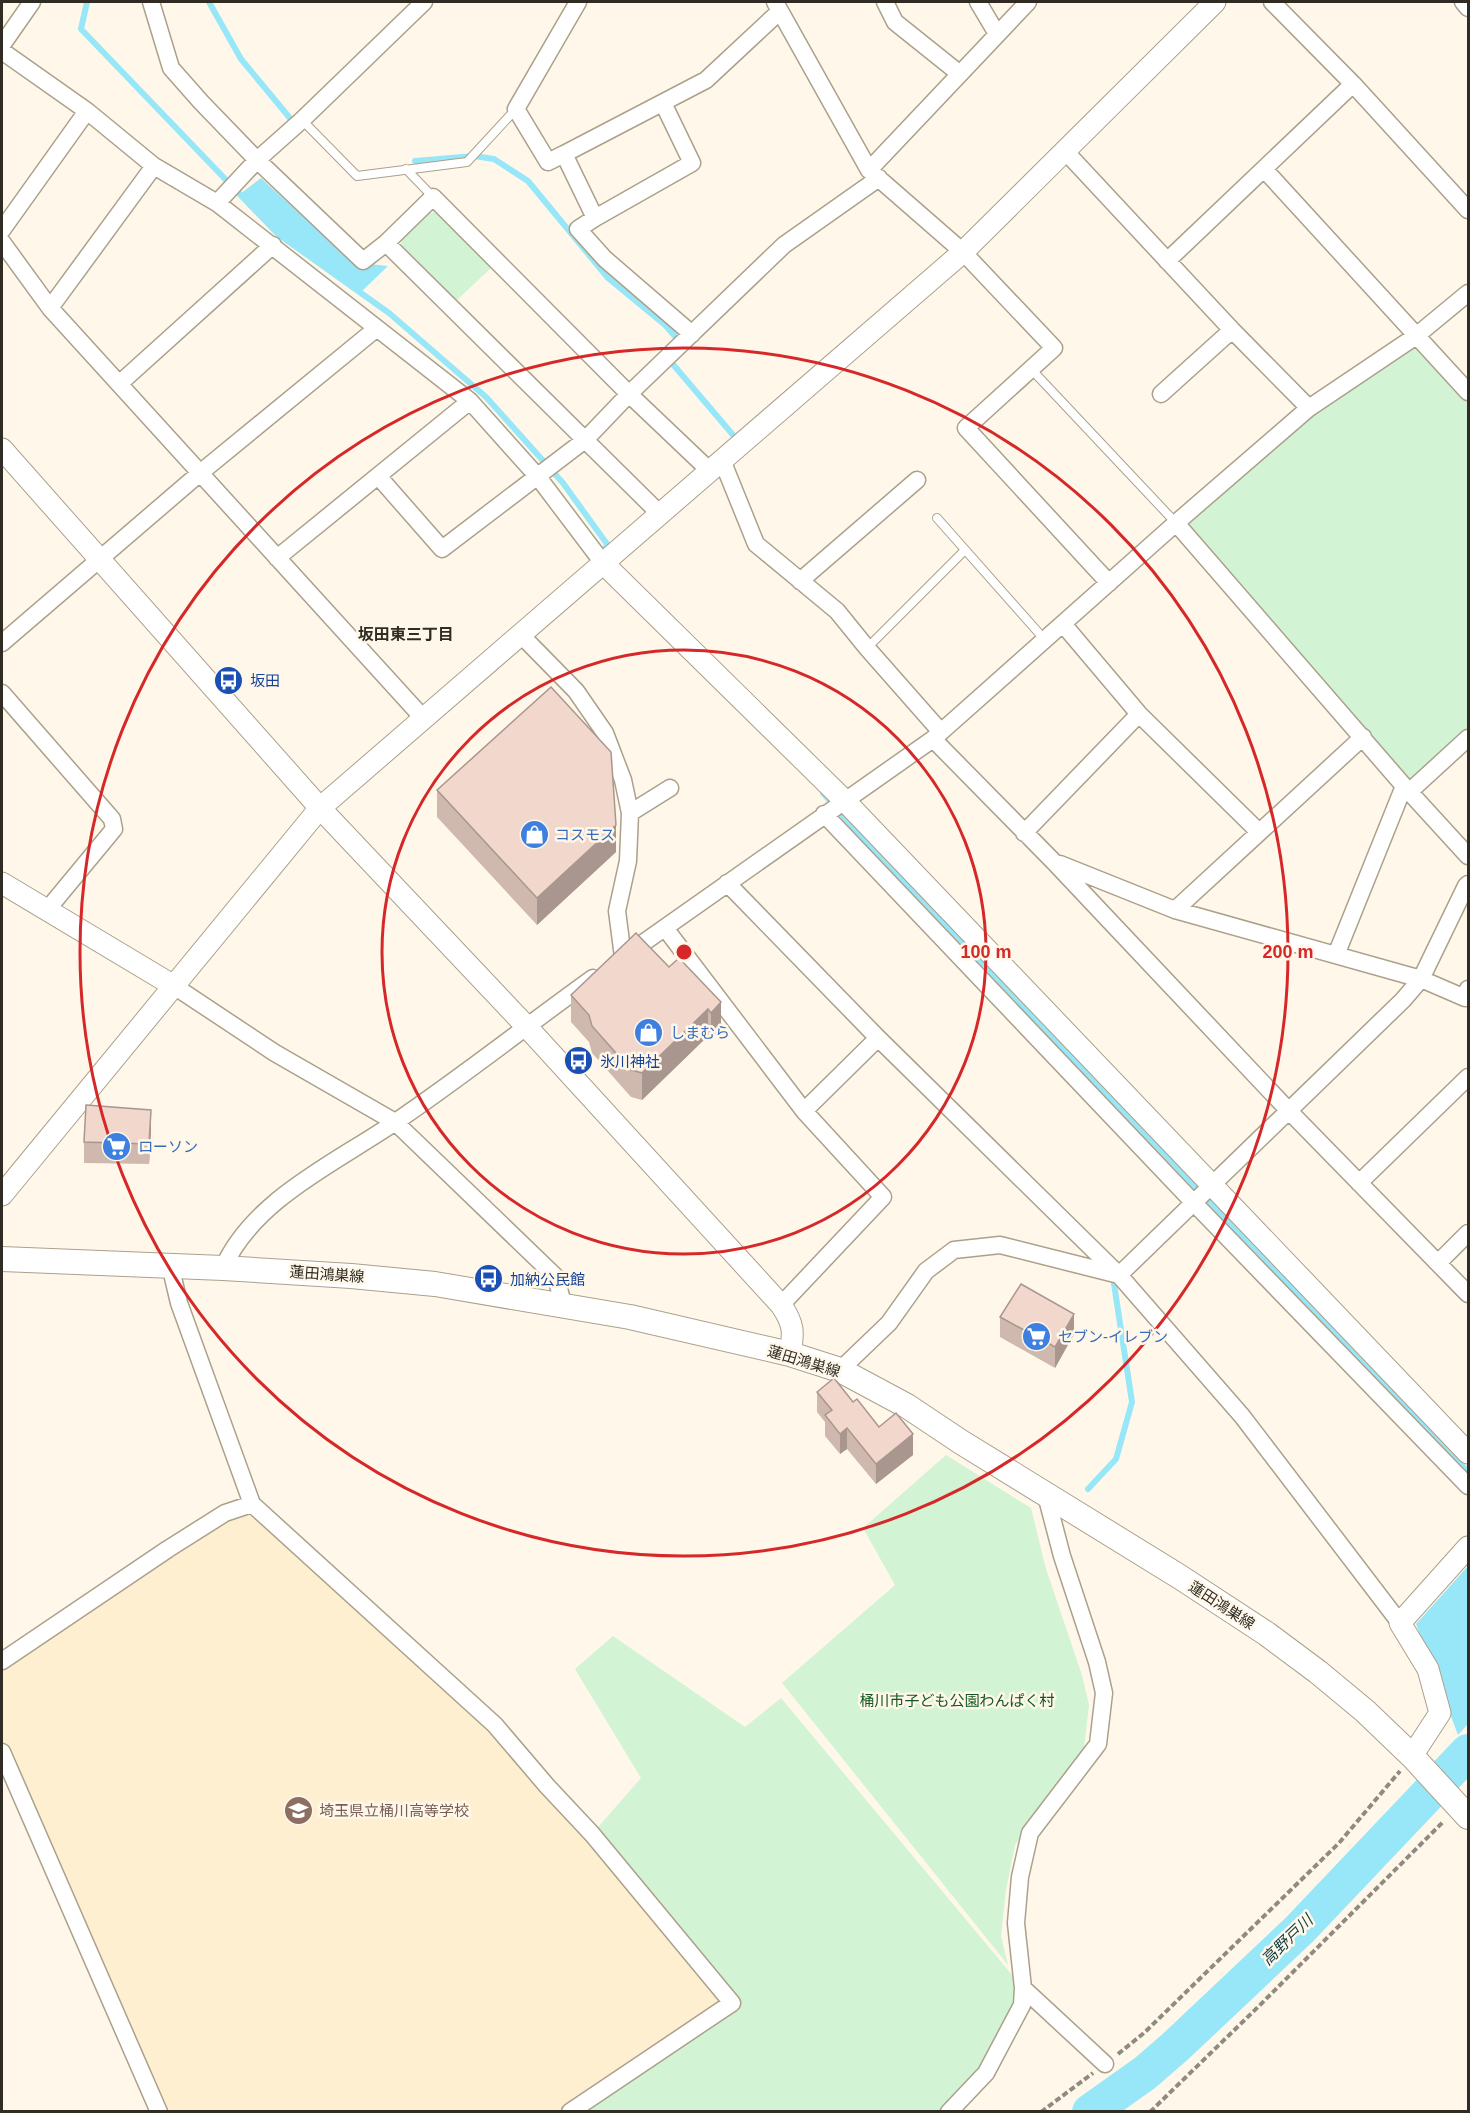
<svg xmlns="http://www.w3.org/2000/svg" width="1470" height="2113" viewBox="0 0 1470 2113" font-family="Helvetica,'Noto Sans JP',sans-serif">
	<rect width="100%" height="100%" fill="#fff8ea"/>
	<path fill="#feefd1" d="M252,1504l243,221 237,278 -164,108h-409l-157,-359v-91z"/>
	<path fill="#d2f3d4" d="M437,212l54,56 -35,33 -54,-52 -1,-9 24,-27z
		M1416,336l52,56v346l-59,54 -233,-269z
		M946,1455l85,53 15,61 36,106 7,30 -6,52 -68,88 -9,45 -5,46 7,29 -226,-282 113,-98 -32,-57z
		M613,1636l132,91 36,-29 242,290 -37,85 -37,38 -381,1 164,-109 -140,-169 49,-56 -66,-109z"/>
	<path fill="#97e7f9" d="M261,178l92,84 35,4 -27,26 -80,-56 -41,-42z
		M1468,1566v158l-10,11 -42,-111z"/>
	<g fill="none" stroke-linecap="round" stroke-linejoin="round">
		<path stroke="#97e7f9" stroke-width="6" d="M87,2l-6,27 197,205 111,79 97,84 77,86 44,61 -4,11
			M209,2l32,57 53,64
			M415,161l59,-5 20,3 34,22 80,97 57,47 16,18
			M674,358l-3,4 68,80
			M823,793l39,44 606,635
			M1088,1489l28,-30 16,-57 -18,-118 3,-9"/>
		<path stroke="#97e7f9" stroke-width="36" d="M1090,2112l55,-39 30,-26 124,-117 169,-178"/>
		<defs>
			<path id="service" d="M302,120l55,56 110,-14 49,-53
				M406,169l27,28
				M1031,369l145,154
				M937,518l108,122
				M867,648l98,-98"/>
			<path id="minor" d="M151,2l20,66 30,34 56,58 106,101 23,-18 47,-46 196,197 81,77
				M775,2l94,168 94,82 91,96 -88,80 143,155
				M885,2l10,20 65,52
				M978,2l19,32
				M1272,2l81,82 115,126
				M1463,2l5,6
				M2,45l30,-43
				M2,51l85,60 67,55 63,37 253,198 68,76 65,86
				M663,103l29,60 -97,55 -31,-64 142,-74 74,-69
				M1065,151l167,179 77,78
				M564,154l-16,8 -32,-53 62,-107
				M1264,169l204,223
				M869,170l159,-168
				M217,203l40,-43 45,-40 122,-118
				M595,218l-17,11 27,30 87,75
				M2,230l85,-119
				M2,242l48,66 374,411
				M386,243l274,271
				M1167,261l186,-177
				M50,308l104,-142
				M119,384l154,-139
				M1161,394l71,-64
				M722,460l34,84 81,67 30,37 74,84
				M378,476l64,73 143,-109 44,-46 155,-149 95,-67
				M1176,523l228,263 64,70
				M277,558l193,-157
				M800,581l117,-101
				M1063,624l76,90 120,118
				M521,635l55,56 29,42 18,47 7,33 -2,48 -11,50 6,46
				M2,643l198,-170 177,-145
				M2,693l110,126 2,10 -67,81
				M933,739l121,123 235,249 179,183
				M1409,792l59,-54
				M630,813l40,-25
				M824,814l370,389 274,283
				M1024,833l115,-119
				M1060,864l115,46 246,69 44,19 3,-9
				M727,883l151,155 241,237 123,141 158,207
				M1175,910l188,-173
				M665,928l139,183 79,86 -102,108
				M626,955l307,-216 243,-216 133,-115 107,-72 52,-43
				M1336,955l68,-169
				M174,986l101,67 120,69 161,155 7,27
				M804,1111l74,-73
				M1359,1183l109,-106
				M1438,1263l30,-30
				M170,1265l9,38 73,201 243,221 52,61 45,48 140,169 -162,109
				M223,1268c30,-68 112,-105 171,-145 68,-46 132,-97 199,-145
				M1119,1275l284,-275 18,-21 45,-93 2,-2
				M840,1370l49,-47 37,-52 28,-21 46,-5 119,30
				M2,1661l166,-112 57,-36 27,-9
				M2,1752l157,360
				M1023,1988l82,76
				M949,2112l37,-39 36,-68 1,-17 -7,-65 4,-46 10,-44 68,-89 6,-51 -7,-31 -35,-106 -16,-61"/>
			<path id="tertiary" d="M2,449l318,359 206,218 255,279c13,19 13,27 9,49
				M603,563l241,237 624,653
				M2,883l172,103
				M2,1195l318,-387 643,-556 252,-250
				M1412,1756l28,-43 -12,-44 -28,-46 68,-76"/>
			<path id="secondary" d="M2,1259l221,9 128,8 84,8 195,33 160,37 50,16 67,36 54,36 219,135 87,57 51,38 47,39 47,45 56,61"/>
		</defs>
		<use href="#service" stroke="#aba18b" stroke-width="10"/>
		<use href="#minor" stroke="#aba18b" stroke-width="19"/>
		<use href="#tertiary" stroke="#aba18b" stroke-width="23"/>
		<use href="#secondary" stroke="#aba18b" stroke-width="26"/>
		<path stroke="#908a7f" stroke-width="4" stroke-dasharray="6 3" stroke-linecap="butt" d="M1118,2054l26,-21 195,-190 61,-72
			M1041,2112l52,-39
			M1150,2112l108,-105 186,-186"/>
		<use href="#service" stroke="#fff" stroke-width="8"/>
		<use href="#minor" stroke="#fff" stroke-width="16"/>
		<use href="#tertiary" stroke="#fff" stroke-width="21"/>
		<use href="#secondary" stroke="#fff" stroke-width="24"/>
	</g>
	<path fill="#cfb9af" d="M437,790l179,62 -79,73 -100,-108z
		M679,958l42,71 -10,11 -3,-4 -66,64 -11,-3 -39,-44 -3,-11 -18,-20v-27l98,-28z
		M151,1130l-2,34 -65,-1v-21z
		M1000,1317l74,17 -19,34 -55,-31z
		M817,1392l36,10 26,25 34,28 -37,29 -29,-35 -7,5 -15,-18v-14l-8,-10z"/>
	<path fill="#a9968f" d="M616,825v27l-79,73v-27z
		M721,1002v27l-10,11v-27z
		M708,1009v27l-66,64v-27z
		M151,1110v20l-2,34v-20z
		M1074,1314v20l-19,34v-21z
		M847,1428v21l-7,5v-20z
		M913,1434v21l-37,29v-20z"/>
	<path fill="#f1d7cc" stroke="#a9968f" stroke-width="1.5" d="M551,687l60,65 5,73 -79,73 -100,-108z
		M636,933l33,34 10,-9 42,44 -10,11 -3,-4 -66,64 -11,-3 -39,-44 -3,-11 -18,-20z
		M86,1105l65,5 -2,34 -65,-2z
		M1021,1284l53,30 -19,33 -55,-30z
		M834,1378l19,24 4,-3 22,28 17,-14 17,21 -37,30 -29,-36 -7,6 -15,-19 7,-5 -15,-18z"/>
	<g fill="none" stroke="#d62828" stroke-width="3">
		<circle cx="684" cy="952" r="302"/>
		<circle cx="684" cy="952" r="604"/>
	</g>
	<defs>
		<symbol id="bus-disc" viewBox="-11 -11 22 22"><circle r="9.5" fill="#1a4fb4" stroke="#fff8ea"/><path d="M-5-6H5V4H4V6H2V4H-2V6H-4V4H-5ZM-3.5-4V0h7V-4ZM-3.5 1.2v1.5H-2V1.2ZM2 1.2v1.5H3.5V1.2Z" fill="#fff"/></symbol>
		<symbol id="shop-disc" viewBox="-11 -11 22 22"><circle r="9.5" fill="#3f7fe0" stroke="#fff8ea"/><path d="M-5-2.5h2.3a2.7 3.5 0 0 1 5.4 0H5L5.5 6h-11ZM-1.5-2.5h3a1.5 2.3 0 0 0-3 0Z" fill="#fff"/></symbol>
		<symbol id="supermarket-disc" viewBox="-11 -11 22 22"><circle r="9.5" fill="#3f7fe0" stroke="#fff8ea"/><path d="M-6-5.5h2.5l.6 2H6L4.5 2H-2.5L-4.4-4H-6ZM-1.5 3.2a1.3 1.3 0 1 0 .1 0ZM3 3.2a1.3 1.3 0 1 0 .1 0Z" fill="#fff"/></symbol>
		<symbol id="school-disc" viewBox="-11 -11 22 22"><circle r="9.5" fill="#8d6e63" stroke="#fff8ea"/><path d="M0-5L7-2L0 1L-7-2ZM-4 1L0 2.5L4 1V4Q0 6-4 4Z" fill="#fff"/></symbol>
	</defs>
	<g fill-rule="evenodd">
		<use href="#bus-disc" x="212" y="664" width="33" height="33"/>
		<use href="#shop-disc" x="518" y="818" width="33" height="33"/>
		<use href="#shop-disc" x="632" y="1016" width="33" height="33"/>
		<use href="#bus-disc" x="562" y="1044" width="33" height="33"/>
		<use href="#supermarket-disc" x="100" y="1130" width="33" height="33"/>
		<use href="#bus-disc" x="472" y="1262" width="33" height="33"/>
		<use href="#supermarket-disc" x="1020" y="1320" width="33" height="33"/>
		<use href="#school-disc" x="282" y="1794" width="33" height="33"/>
	</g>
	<g text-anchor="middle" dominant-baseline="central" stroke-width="5" stroke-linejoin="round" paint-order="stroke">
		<g font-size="15" fill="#164399" stroke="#fff8ea" text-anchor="start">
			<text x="250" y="680">坂田</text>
			<text x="600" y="1061">氷川神社</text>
			<text x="510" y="1279">加納公民館</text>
		</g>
		<g font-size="15" fill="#366cbe" stroke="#fff8ea" text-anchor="start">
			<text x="555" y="834">コスモス</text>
			<text x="670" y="1032">しまむら</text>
			<text x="138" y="1146">ローソン</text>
			<text x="1058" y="1336">セブン-イレブン</text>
		</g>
		<g font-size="15" fill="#302c23" stroke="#fff8ea">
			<text transform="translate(327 1274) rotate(4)">蓮田鴻巣線</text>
			<text transform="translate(804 1361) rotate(17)">蓮田鴻巣線</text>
			<text transform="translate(1222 1605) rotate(33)">蓮田鴻巣線</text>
		</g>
		<g font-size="15" fill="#10571f" stroke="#fff8ea">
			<text x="957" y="1700">桶川市子ども公園わんぱく村</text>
		</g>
		<g font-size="15" fill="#785e54" stroke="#fff8ea" text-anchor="start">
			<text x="319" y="1810">埼玉県立桶川高等学校</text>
		</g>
		<g font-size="16" font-weight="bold" fill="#302c23" stroke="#fff8ea">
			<text x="406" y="634">坂田東三丁目</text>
		</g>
		<g font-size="16" font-style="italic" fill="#163c44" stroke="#fff8ea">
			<text transform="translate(1287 1940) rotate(-44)">高野戸川</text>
		</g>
	</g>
	<circle cx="684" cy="952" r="9" fill="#d62828" stroke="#fff8ea" stroke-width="3"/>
	<g font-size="18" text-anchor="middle" font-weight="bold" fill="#d62828" stroke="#fff8ea" stroke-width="5" stroke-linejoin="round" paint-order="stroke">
		<text x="986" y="958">100 m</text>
		<text x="1288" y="958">200 m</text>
	</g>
	<rect width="1470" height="2113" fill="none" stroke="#302c23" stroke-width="6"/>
</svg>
